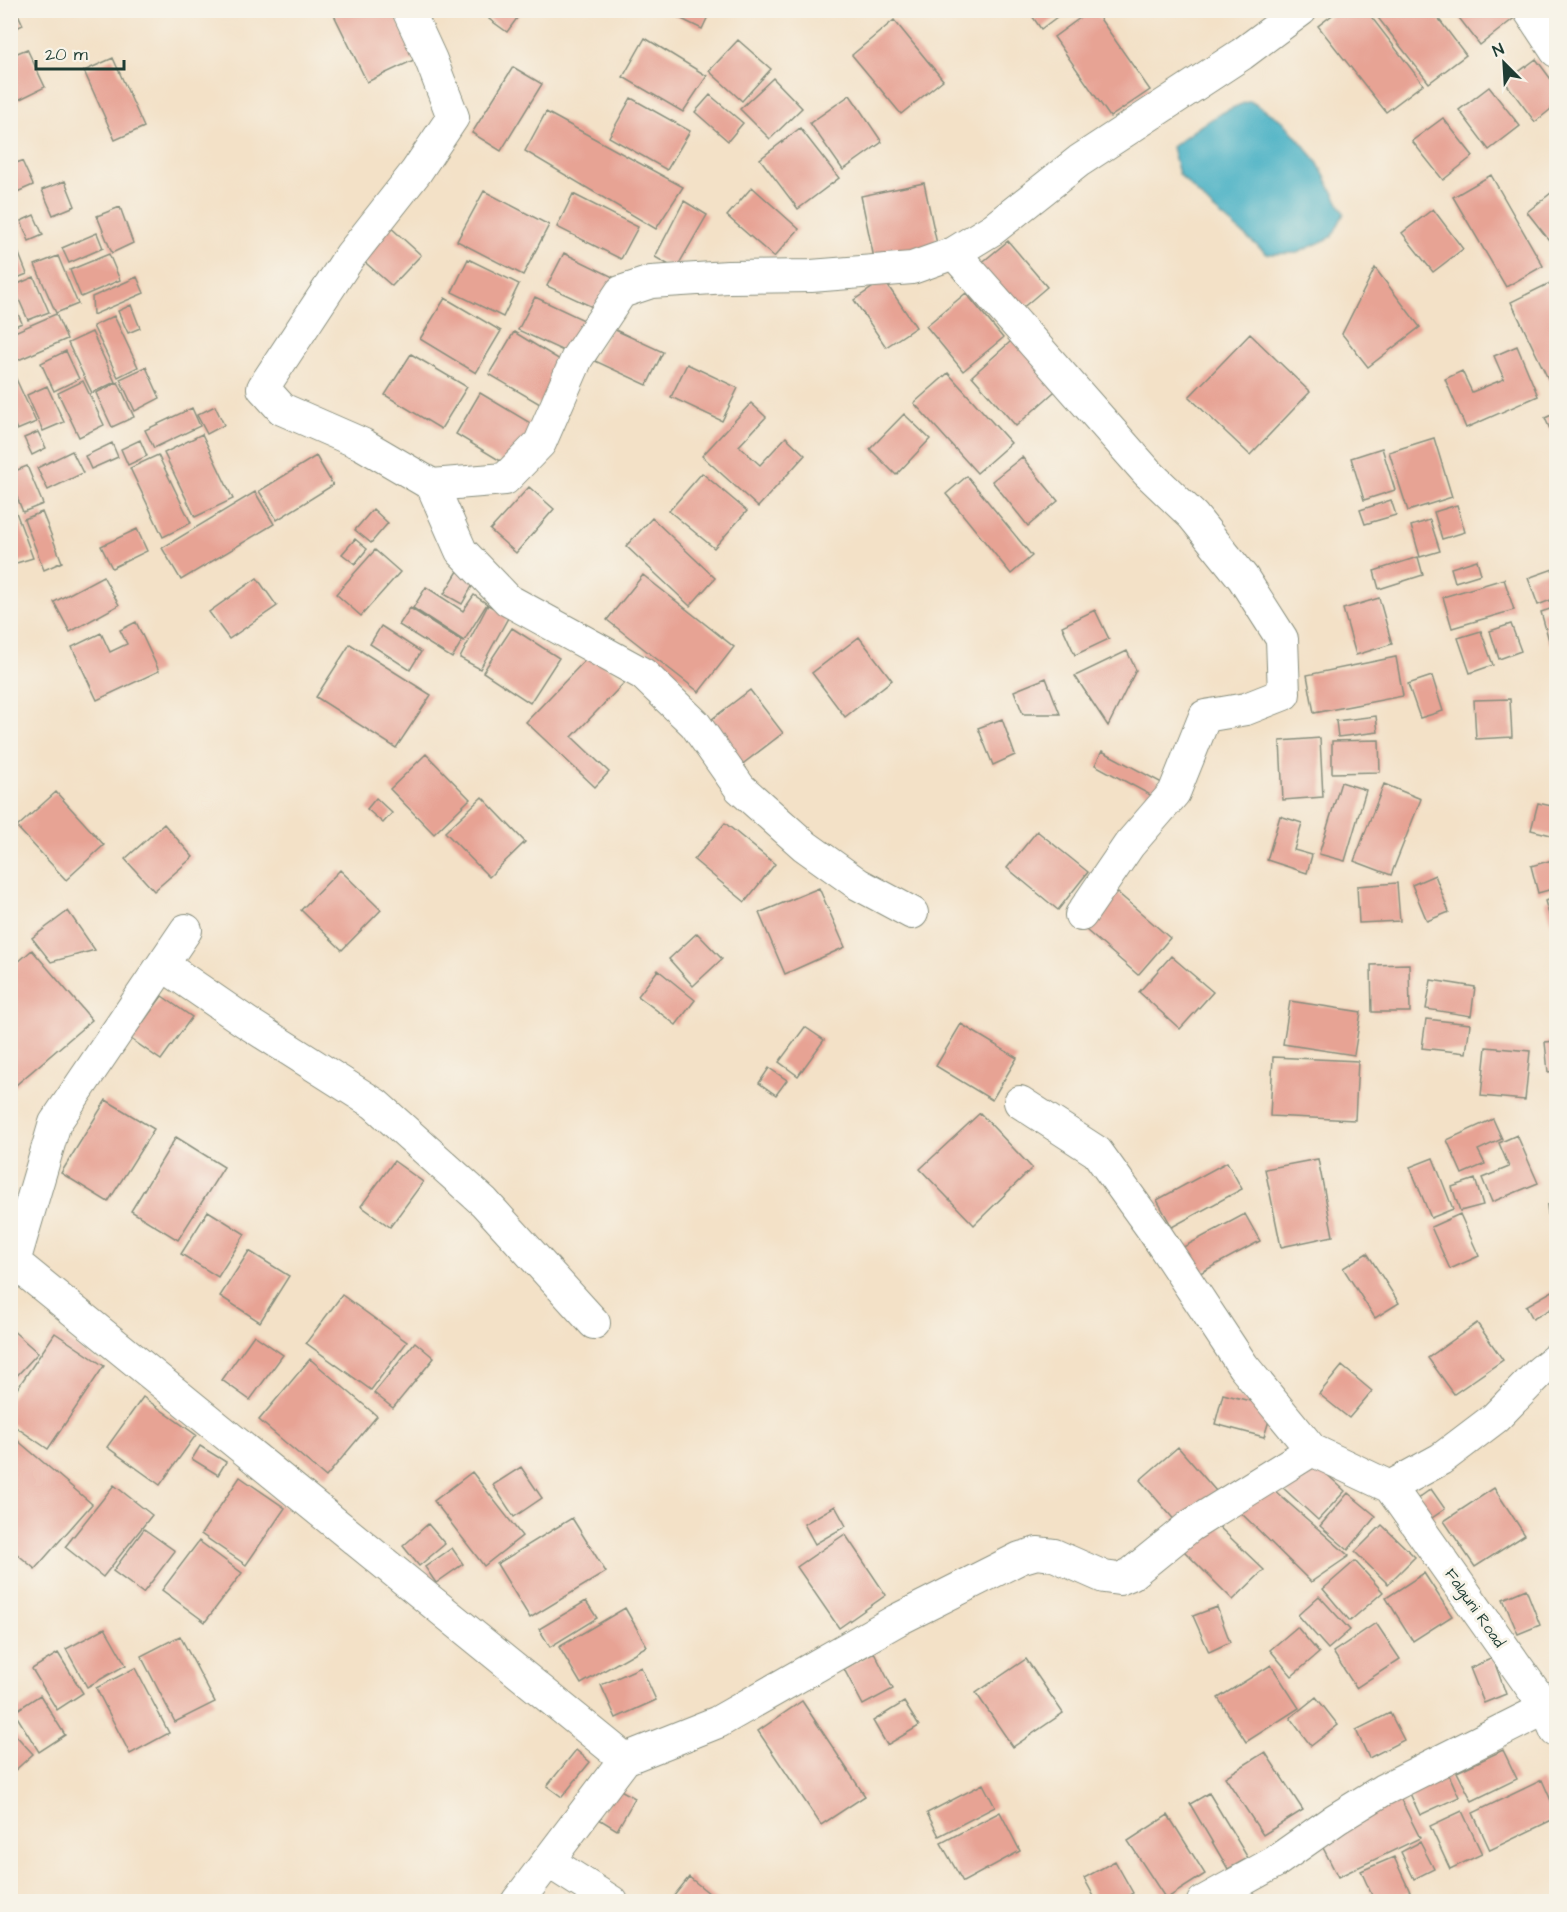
<svg xmlns="http://www.w3.org/2000/svg" width="1567" height="1912" viewBox="0 0 1567 1912" font-family="'Architects Daughter',sans-serif">
	<rect width="100%" height="100%" fill="#f7f3e8"/>
	<filter id="ink" filterUnits="userSpaceOnUse"><feTurbulence type="fractalNoise" baseFrequency=".0167" numOctaves="2"/><feDisplacementMap in="SourceGraphic" scale="12" xChannelSelector="R" yChannelSelector="G"/><feConvolveMatrix kernelMatrix="1 2 1 2 8 2 1 2 1" color-interpolation-filters="sRGB"/></filter>
	<filter id="wash" filterUnits="userSpaceOnUse"><feTurbulence type="fractalNoise" baseFrequency=".008" numOctaves="4" result="noise"/><feDisplacementMap in="SourceGraphic" scale="24" xChannelSelector="R" yChannelSelector="G"/><feGaussianBlur stdDeviation="1.35" result="paint"/><feColorMatrix in="noise" values="0 0 0 0 0 0 0 0 0 0 0 0 0 0 0 0 0 1.4 0 .05"/><feComposite in="paint" operator="in"/></filter>
	<g filter="url(#wash)">
		<rect width="100%" height="100%" fill="#f3e1c7"/>
		<path fill="#46b0c4" stroke="#32767c" stroke-width="1.5" d="M1250,101l33,20 33,39 28,53 -12,24 -35,16 -30,1 -55,-46 -33,-34 -7,-27c27,-21 46,-35 78,-46z"/>
		<g id="blocks">
			<path fill="#e7a394" d="M10,10h6l7,15 -13,6z
				M339,10h53l24,49 -49,23 -34,-69z
				M495,10h28l-16,22 -18,-13z
				M663,10h48l-9,19z
				M1028,10h38l-25,19z
				M1091,10h3l56,80 -40,27 -56,-80z
				M1339,10h27l57,74 -37,28 -68,-86z
				M1372,10h60l34,45 -37,28z
				M1453,10h59l5,6 -37,29z
				M894,20l49,60 -42,34 -49,-59z
				M645,38l62,38 -24,36 -60,-35z
				M738,40l33,29 -29,32 -33,-30z
				M27,49l18,38 -35,17v-48z
				M113,58l31,69 -29,13 -31,-69z
				M1536,59l20,27v19l-21,17 -30,-40z
				M513,67l29,17 -41,67 -29,-18z
				M773,78l29,30 -32,31 -30,-30z
				M1489,87l31,39 -31,24 -30,-40z
				M710,95l33,28 -15,18 -33,-29z
				M850,95l32,47 -39,28 -33,-47z
				M631,98l59,33 -23,39 -58,-33z
				M546,112l137,75 -27,42 -131,-78z
				M1443,118l30,38 -30,24 -31,-39z
				M800,128l39,50 -41,31 -38,-50z
				M22,161l11,24 -23,10v-30z
				M1491,175l52,91 -37,21 -53,-90z
				M65,181l10,25 -22,9 -11,-25z
				M924,183l14,66 -63,14 -14,-67z
				M752,187l47,42 -25,28 -47,-41z
				M1556,189v60l-29,-37z
				M484,191l65,34 -26,50 -66,-34z
				M573,194l65,33 -17,32 -64,-32z
				M684,201l23,14 -31,54 -21,-12z
				M120,207l13,36 -21,10 -15,-37z
				M1433,209l30,40 -30,23 -31,-39z
				M34,215l9,20 -14,6 -8,-20z
				M388,225l33,30 -29,31 -33,-29z
				M97,233l6,15 -34,15 -7,-15z
				M1008,241l39,46 -34,29 -39,-47z
				M17,249l10,25 -17,7v-29z
				M564,253l51,25 -16,32 -52,-24z
				M109,254l11,26 -39,17 -11,-27z
				M58,256l20,48 -22,9 -21,-48z
				M468,259l51,25 -16,33 -51,-25z
				M1375,268l45,59 -52,40 -26,-33z
				M34,277l15,35 -21,8 -15,-34z
				M137,277l7,16 -51,22 -1,-18z
				M884,280l32,47 -30,20 -32,-47z
				M1552,282l4,10v95l-3,2 -42,-87z
				M966,293l37,45 -40,33 -37,-45z
				M10,296l12,27 -12,5z
				M535,297l51,24 -16,33 -52,-24z
				M445,298l56,33 -25,42 -56,-34z
				M131,305l9,23 -12,5 -10,-22z
				M56,314l11,25 -51,22 -6,-12v-15z
				M114,316l24,51 -20,10 -25,-51z
				M611,328l52,24 -16,33 -52,-24z
				M92,332l23,50 -23,11 -24,-50z
				M514,332l56,34 -25,41 -56,-33z
				M1019,334l44,50 -47,42 -44,-50z
				M1250,334l60,58 -60,63 -61,-58z
				M1517,346l21,50 -72,32 -21,-49 17,-8 10,21 32,-13 -10,-23z
				M66,351l13,28 -25,12 -13,-28z
				M411,354l56,33 -26,42 -56,-34z
				M687,364l51,24 -16,33 -51,-24z
				M10,366l26,56 -19,8 -7,-15z
				M146,367l14,31 -25,13 -15,-32z
				M948,373l63,70 -34,30 -63,-70z
				M83,381l21,44 -25,12 -21,-44z
				M118,382l16,35 -22,10 -16,-34z
				M47,386l17,36 -21,9 -16,-36z
				M480,393l57,34 -25,41 -56,-34z
				M751,403l15,14 -27,29 21,19 26,-28 19,18 -47,52 -56,-51z
				M215,406l9,19 -17,9 -10,-19z
				M192,408l8,18 -46,22 -9,-18z
				M1556,413v30l-11,-25z
				M904,414l26,25 -34,36 -26,-26z
				M38,432l8,16 -14,7 -8,-17z
				M202,434l31,65 -38,18 -31,-64z
				M1434,438l18,59 -44,14 -19,-59z
				M140,440l7,16 -19,9 -7,-16z
				M112,443l6,14 -27,12 -6,-13z
				M1382,448l13,42 -31,10 -13,-42z
				M72,451l11,22 -35,17 -11,-22z
				M158,455l33,68 -28,14 -33,-69z
				M316,456l17,29 -56,35 -18,-29z
				M1022,457l36,44 -30,25 -36,-45z
				M27,466l16,38 -20,8 -13,-32v-7z
				M702,473l45,38 -33,37 -45,-37z
				M967,476l65,80 -21,18 -65,-80z
				M529,487l25,22 -38,44 -26,-23z
				M255,492l19,32 -93,56 -19,-32z
				M10,496l23,62 -23,7z
				M1391,500l5,15 -31,9 -5,-14z
				M1457,505l8,27 -23,7 -8,-27z
				M373,509l15,14 -17,20 -16,-13z
				M42,512l20,50 -18,8 -20,-51z
				M652,518l63,60 -25,28 -64,-60z
				M1430,520l10,31 -20,6 -9,-31z
				M137,529l10,22 -35,17 -11,-22z
				M355,539l12,10 -12,15 -13,-10z
				M375,550l25,22 -39,44 -25,-22z
				M1418,557l5,18 -44,14 -5,-18z
				M1477,560l4,14 -26,8 -4,-14z
				M1556,568v30l-18,7 -10,-27z
				M458,571l17,10 -13,23 -18,-10z
				M643,575l91,72 -35,45 -92,-72z
				M103,576l16,29 -49,27 -16,-30z
				M257,578l20,28 -48,33 -20,-27z
				M1504,579l10,31 -62,18 -9,-31z
				M426,587l37,24 11,-16 13,9 -23,37 -51,-33z
				M1379,598l13,46 -36,11 -13,-46z
				M488,605l21,11 -29,53 -20,-11z
				M1556,607v35l-6,2 -9,-32z
				M410,608l52,33 -10,17 -53,-33z
				M1095,610l14,29 -34,16 -13,-29z
				M136,622l23,49 -62,29 -25,-53 29,-14 9,19 17,-8 -7,-14z
				M1511,624l10,27 -22,8 -9,-28z
				M381,626l40,26 -11,18 -40,-26z
				M512,628l47,30 -29,45 -47,-31z
				M1481,631l12,34 -23,8 -12,-35z
				M859,637l33,43 -47,37 -33,-44z
				M350,644l81,51 -35,53 -80,-51z
				M1127,651l9,19 -28,56 -33,-50z
				M592,653l32,30 -52,54 37,35 -14,15 -69,-65z
				M1396,657l7,39 -89,17 -7,-38z
				M1432,676l11,35 -23,7 -12,-34z
				M1046,678l14,36h-37l-9,-23z
				M750,690l33,43 -47,36 -33,-43z
				M1510,699l2,38 -36,2 -2,-39z
				M1376,716l2,16 -40,5 -2,-16z
				M1002,719l13,36 -22,10 -15,-37z
				M1320,738l3,59 -40,3 -3,-59z
				M1379,740l1,32 -48,1v-32z
				M1102,751l60,32 -8,14 -59,-32z
				M426,754l44,45 -36,35 -44,-45z
				M1341,782l25,8 -21,71 -26,-7z
				M1384,784l37,15 -30,76 -37,-14z
				M56,792l48,53 -38,35 -49,-53z
				M482,797l43,45 -36,35 -44,-45z
				M376,798l16,15 -9,10 -16,-14z
				M1538,803l18,4 -1,29 -24,-6z
				M1280,816l22,7 -8,27 18,5 -5,18 -40,-13z
				M725,823l50,41 -30,38 -51,-42z
				M164,824l29,33 -39,34 -29,-32z
				M1037,831l51,41 -30,38 -51,-42z
				M1556,859v29l-18,5 -7,-27z
				M340,870l41,40 -39,40 -41,-40z
				M1435,875l14,37 -22,9 -15,-36z
				M1397,883l3,38 -41,2 -2,-37z
				M1111,887l59,51 -32,37 -59,-51z
				M819,888l26,59 -60,27 -26,-61z
				M1556,898v39l-11,-36z
				M68,911l27,39 -44,12 -19,-24z
				M697,933l25,26 -29,27 -24,-27z
				M32,950l60,70 -82,70v-121z
				M1171,956l42,36 -33,37 -41,-37z
				M1409,964l1,48h-38l-1,-47z
				M658,970l37,30 -19,25 -38,-29z
				M1431,980l44,7 -4,29 -45,-7z
				M162,996l30,21 -31,43 -30,-21z
				M1290,1001l71,11 -7,43 -71,-11z
				M1426,1019l44,5 -4,29 -44,-5z
				M961,1024l56,34 -25,42 -56,-34z
				M805,1027l19,13 -26,36 -19,-14z
				M1556,1041v30l-8,1 -3,-30z
				M1486,1047l44,4 -5,49 -44,-4z
				M1273,1057l85,4 -3,59 -85,-4z
				M769,1068l18,12 -11,15 -17,-12z
				M106,1100l48,29 -46,73 -47,-29z
				M980,1113l52,55 -58,57 -54,-56z
				M1493,1119l9,20 -24,11 7,14 -23,10 -15,-34z
				M1517,1135l21,48 -46,19 -10,-24 27,-11 -10,-24z
				M176,1137l48,30 -46,73 -47,-29z
				M1433,1158l20,51 -22,9 -21,-51z
				M1318,1159l15,77 -52,11 -16,-78z
				M394,1161l29,21 -33,45 -29,-21z
				M1227,1162l15,27 -70,38 -15,-27z
				M1475,1179l8,26 -23,6 -8,-24z
				M1556,1204v25l-6,1 -3,-25z
				M208,1211l37,23 -27,43 -37,-23z
				M1245,1214l15,27 -71,38 -15,-27z
				M1460,1214l19,42 -29,13 -19,-42z
				M249,1251l40,25 -29,46 -40,-26z
				M1367,1253l32,50 -24,15 -32,-50z
				M1556,1289v17l-23,13 -7,-13z
				M342,1295l65,47 -36,48 -65,-47z
				M1477,1323l26,37 -49,34 -26,-36z
				M10,1328l28,25 -28,30z
				M55,1333l49,33 -56,83 -38,-26v-24z
				M254,1335l29,20 -33,45 -28,-20z
				M415,1342l19,16 -41,50 -19,-15z
				M310,1359l67,57 -51,61 -67,-57z
				M1342,1366l30,25 -23,27 -30,-24z
				M1223,1394l50,13 -9,30 -49,-13z
				M143,1397l53,38 -36,50 -53,-38z
				M10,1434l82,70 -57,65 -25,-21z
				M200,1446l26,16 -8,13 -26,-16z
				M1178,1447l38,44 -39,32 -37,-43z
				M1308,1457l37,34 -27,29 -37,-34z
				M521,1467l21,31 -28,19 -21,-32z
				M472,1472l50,64 -38,30 -50,-65z
				M240,1477l45,31 -39,57 -45,-31z
				M1267,1484l82,72 -38,26 -73,-72z
				M114,1485l38,30 -49,62 -38,-30z
				M1494,1488l31,47 -50,32 -31,-46z
				M1431,1489l14,20 -22,15 -14,-19z
				M1348,1493l28,23 -28,34 -28,-24z
				M835,1506l11,20 -31,18 -11,-20z
				M572,1518l34,54 -76,46 -33,-54z
				M1212,1520l52,50 -31,30 -50,-50z
				M428,1524l17,20 -26,22 -16,-20z
				M1382,1525l33,32 -27,27 -33,-32z
				M144,1529l31,22 -32,42 -30,-22z
				M845,1534l41,61 -47,33 -42,-61z
				M199,1541l43,32 -37,49 -43,-32z
				M452,1548l11,16 -27,19 -11,-16z
				M1355,1561l28,31 -33,29 -27,-32z
				M1424,1573l28,43 -39,25 -27,-43z
				M1526,1589l14,36 -22,9 -15,-35z
				M1319,1596l31,34 -22,19 -30,-34z
				M586,1601l11,17 -47,29 -11,-18z
				M1217,1607l13,35 -21,10 -16,-36z
				M625,1608l22,38 -66,38 -22,-37z
				M1376,1623l24,36 -44,29 -23,-36z
				M1297,1627l22,26 -27,23 -22,-26z
				M105,1628l21,37 -39,22 -21,-38z
				M180,1636l35,66 -40,20 -34,-66z
				M874,1652l19,37 -30,16 -19,-36z
				M58,1653l25,40 -26,17 -25,-41z
				M1493,1658l13,36 -22,9 -14,-35z
				M1026,1659l37,54 -50,34 -37,-54z
				M1271,1665l28,43 -53,34 -28,-44z
				M641,1667l15,33 -40,18 -15,-33z
				M135,1668l34,65 -39,21 -34,-66z
				M40,1695l25,40 -26,17 -25,-40z
				M1316,1697l22,28 -27,21 -21,-28z
				M802,1701l63,95 -44,29 -63,-94z
				M904,1702l15,24 -32,19 -14,-24z
				M1390,1713l14,27 -35,18 -13,-28z
				M10,1729l23,25 -23,21z
				M576,1750l14,12 -28,35 -15,-11z
				M1503,1750l14,29 -45,22 -15,-29z
				M1265,1752l38,58 -40,25 -38,-58z
				M1446,1768l13,29 -39,18 -13,-28z
				M1542,1780l14,32v6l-66,32 -17,-37z
				M983,1784l12,23 -56,29 -12,-23z
				M617,1788l18,10 -18,32 -18,-11z
				M1209,1793l39,65 -20,11 -38,-65z
				M1399,1796l21,42 -82,39 -21,-41z
				M1462,1811l20,43 -32,15 -20,-43z
				M1000,1812l20,39 -57,31 -22,-39z
				M1168,1815l37,59 -39,25 -38,-58z
				M1420,1842l14,27 -20,10 -13,-27z
				M1394,1857l16,35 -21,10h-14l-14,-31z
				M1115,1861l18,32 -15,9h-21l-13,-24z
				M689,1877l31,25h-51z"/>
		</g>
	</g>
	<g filter="url(#ink)">
		<use href="#blocks" fill-opacity="0" stroke="#898f7e" stroke-width="1.5"/>
		<g fill="none" stroke-linecap="round" stroke-linejoin="round">
			<defs>
				<path id="street" d="M408,10l23,50 22,57 -37,55 -66,84 -87,132 19,21 80,35 70,41 73,-6 35,-36 37,-85 44,-66 30,-10 77,-5 83,-1 101,-8 42,-15 39,-24 86,-68 163,-107 59,-44
					M1529,10l27,41
					M954,253l193,219 46,44 50,62 39,61 2,55 -38,15 -41,7 -31,77 -45,52 -48,70
					M432,485l29,66 47,49 135,74 52,50 45,64 65,58 53,38 54,29
					M186,930l-131,193 -41,139 611,497
					M163,965l83,57 129,82 109,98 110,121
					M1020,1102l77,50 56,78 90,136 69,84
					M1390,1487l156,221 10,23
					M548,1861l64,41
					M517,1902l108,-143 93,-37 179,-102 123,-62 17,-5 17,2 50,22 15,2 12,-5 59,-48 122,-76 78,37 51,-28 54,-41 46,-47 15,-12
					M1203,1902l72,-40 61,-43 47,-29 163,-82"/>
			</defs>
			<use href="#street" stroke="#898f7e" stroke-width="34"/>
			<use href="#street" stroke="#fff" stroke-width="32"/>
		</g>
	</g>
	<g text-anchor="middle" dominant-baseline="central" stroke-width="6" stroke-linejoin="round" paint-order="stroke">
		<g font-size="16" fill="#1f3d34" stroke="#f7f3e8">
			<text transform="translate(1475 1608) rotate(55)">Falguni Road</text>
		</g>
	</g>
	<rect width="1567" height="1912" fill="none" stroke="#f7f3e8" stroke-width="36"/>
	<g transform="translate(1504 63) rotate(336)" stroke="#f7f3e8" stroke-width="4.5" paint-order="stroke">
	<path d="M0-4.5L10 22L0 15L-10 22Z" fill="#1f3d34"/>
	<text y="-9" font-size="16" font-weight="bold" text-anchor="middle" fill="#1f3d34">N</text>
	</g>
	<path d="M36 60v9h88v-9" fill="none" stroke="#1f3d34" stroke-width="3"/>
	<text x="45" y="60" font-size="18" fill="#1f3d34" stroke="#f7f3e8" stroke-width="4.5" paint-order="stroke">20 m</text>
</svg>
